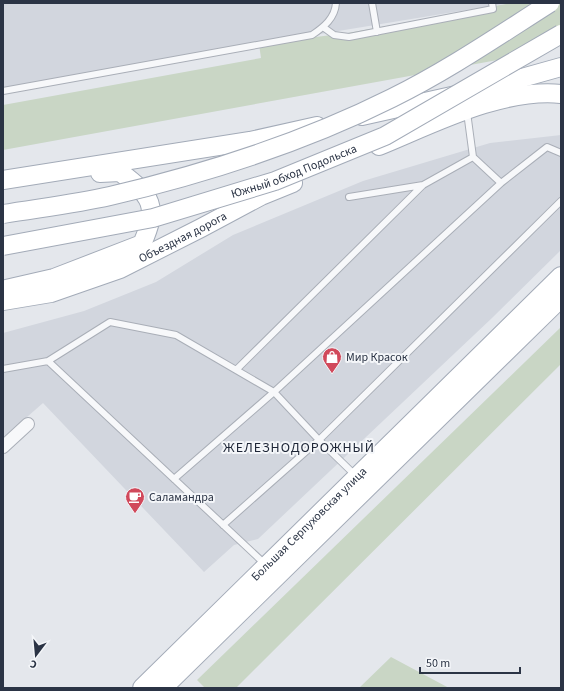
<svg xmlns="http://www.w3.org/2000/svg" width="564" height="691" viewBox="0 0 564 691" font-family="'Source Sans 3',sans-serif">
	<rect width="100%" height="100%" fill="#e4e7ec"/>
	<path fill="#d2d6de" d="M3,3h506l-250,41 -256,48z
		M561,135v115l-69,68 -234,221 -24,6 -30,27 -161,-169 -40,35v-105l81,-22 72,-29 77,-47 130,-54 127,-38z"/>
	<path fill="#c9d6c5" d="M511,3h50v42l-8,5 -550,100v-45l258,-47 -2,-14 89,-11z
		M561,327v37l-325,324h-31l-8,-8z
		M391,657l58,31h-90z"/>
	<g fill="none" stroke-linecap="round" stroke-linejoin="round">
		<defs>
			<path id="lane" d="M372,3l5,29
				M323,27l11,8 15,2 144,-28 -1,-6
				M3,91l309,-56c12,-8 23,-17 24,-32
				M501,183l46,-36 14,6
				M349,197l74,-12
				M48,361l62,-39 66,13 98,57 45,48 36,35
				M3,369l45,-8 218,204
				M236,370l187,-185 50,-28
				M174,479l100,-87 227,-209 -28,-26 -6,-45
				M223,525l96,-85 242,-239"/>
			<path id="street" d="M3,447l25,-23"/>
			<g id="primary">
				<path d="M362,116l121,-27 78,-22"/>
				<path d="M379,146c54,-22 122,-58 182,-52"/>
				<path d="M3,180l247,-39 67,-15"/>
				<path d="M6,289l48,-11 88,-34c17,-38 10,-48 -22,-72l-20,1"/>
				<path id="s1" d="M3,301l48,-8 69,-24 81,-41 60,-32 32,-13"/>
				<path id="s2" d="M142,688l419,-412"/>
				<path d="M163,688l398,-390"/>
			</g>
		</defs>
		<use href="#lane" stroke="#a9aeb7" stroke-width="8"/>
		<use href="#street" stroke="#a9aeb7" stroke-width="14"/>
		<use href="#primary" stroke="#a3abb8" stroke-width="20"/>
		<use href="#lane" stroke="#f7f8fa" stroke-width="6"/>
		<use href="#street" stroke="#f7f8fa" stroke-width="12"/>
		<use href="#primary" stroke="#fff" stroke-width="18"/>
		<defs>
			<g id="primary-bridge">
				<path d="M3,214c36,-6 72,-10 107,-18 98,-23 192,-53 282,-98 55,-27 106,-62 158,-95"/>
				<path id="s3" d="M3,246l150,-28 122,-37 110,-45 176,-102"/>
			</g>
		</defs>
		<use href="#primary-bridge" stroke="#a3abb8" stroke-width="20" stroke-linecap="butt"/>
		<use href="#primary-bridge" stroke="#fff" stroke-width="18"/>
	</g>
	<defs>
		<symbol id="shop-pin" viewBox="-11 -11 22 30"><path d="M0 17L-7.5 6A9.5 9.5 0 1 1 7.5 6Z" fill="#d1495b" stroke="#f4f6f9"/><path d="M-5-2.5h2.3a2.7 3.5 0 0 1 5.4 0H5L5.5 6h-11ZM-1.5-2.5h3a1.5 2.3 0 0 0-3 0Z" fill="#fff"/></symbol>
		<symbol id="cafe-pin" viewBox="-11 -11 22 30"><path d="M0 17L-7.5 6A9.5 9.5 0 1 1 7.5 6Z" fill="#d1495b" stroke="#f4f6f9"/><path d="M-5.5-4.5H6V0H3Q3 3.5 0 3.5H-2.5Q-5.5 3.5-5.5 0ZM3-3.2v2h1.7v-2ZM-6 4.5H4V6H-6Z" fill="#fff"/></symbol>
	</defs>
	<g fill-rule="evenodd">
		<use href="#shop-pin" x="321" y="346" width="22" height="30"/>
		<use href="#cafe-pin" x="124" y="486" width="22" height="30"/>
	</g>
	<g text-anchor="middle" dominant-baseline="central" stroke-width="4" stroke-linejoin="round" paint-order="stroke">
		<g font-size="12" fill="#2b3445" stroke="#f4f6f9">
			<text stroke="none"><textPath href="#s3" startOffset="301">Южный обход Подольска</textPath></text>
			<text stroke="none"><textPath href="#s1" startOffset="192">Объездная дорога</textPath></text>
			<text stroke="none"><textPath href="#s2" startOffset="234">Большая Серпуховская улица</textPath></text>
		</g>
		<g font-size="12" fill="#2b3445" stroke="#f4f6f9" text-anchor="start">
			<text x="346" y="357">Мир Красок</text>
			<text x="149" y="497">Саламандра</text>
		</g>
		<g font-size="14" letter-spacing="1" fill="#1d2536" stroke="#f4f6f9">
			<text x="299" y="448">ЖЕЛЕЗНОДОРОЖНЫЙ</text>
		</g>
	</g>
	<rect width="564" height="691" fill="none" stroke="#2b3445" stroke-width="8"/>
	<g transform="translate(36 655) rotate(196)" stroke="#f4f6f9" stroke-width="3" paint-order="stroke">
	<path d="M0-3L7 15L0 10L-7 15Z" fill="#2b3445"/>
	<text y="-6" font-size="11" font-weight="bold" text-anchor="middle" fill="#2b3445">С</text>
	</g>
	<path d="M420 667v6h100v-6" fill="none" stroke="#2b3445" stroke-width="2"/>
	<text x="426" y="667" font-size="12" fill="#2b3445" stroke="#f4f6f9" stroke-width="3" paint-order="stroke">50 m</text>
</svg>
